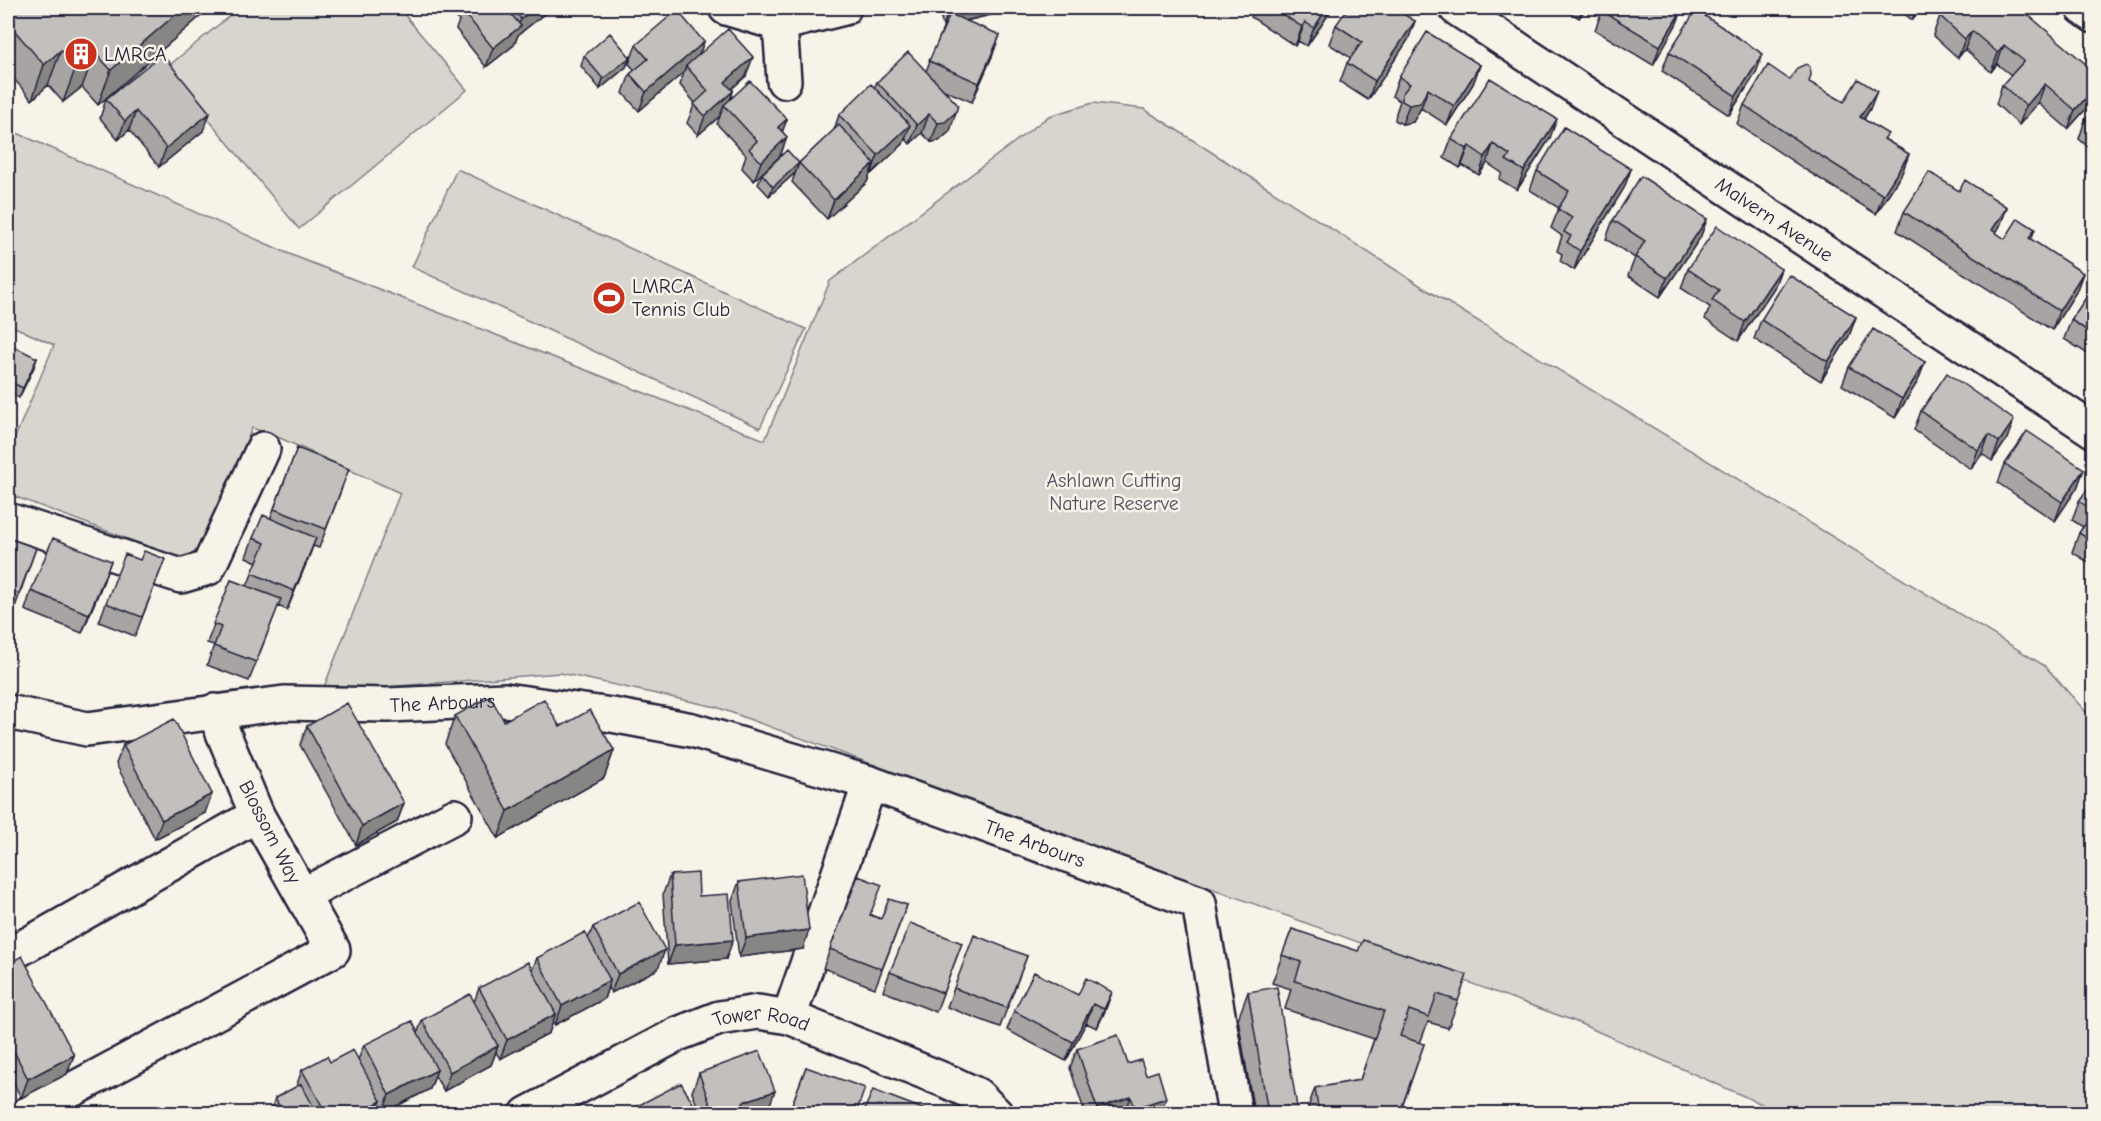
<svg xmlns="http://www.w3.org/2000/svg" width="2101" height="1121" viewBox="0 0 2101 1121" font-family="'Comic Neue',sans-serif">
	<rect width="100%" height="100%" fill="#f7f3e8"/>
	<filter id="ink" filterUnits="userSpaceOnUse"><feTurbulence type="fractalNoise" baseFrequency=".0167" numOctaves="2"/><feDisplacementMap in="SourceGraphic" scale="12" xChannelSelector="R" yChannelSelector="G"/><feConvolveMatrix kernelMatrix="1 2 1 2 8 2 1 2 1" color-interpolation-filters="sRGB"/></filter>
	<g filter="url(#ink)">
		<path fill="#d8d5cf" stroke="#7d7c85" stroke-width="1.5" d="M239,8h160l68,82 -168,139 -133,-161z
			M1093,103l51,6 288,184 613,373 48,54v393h-311l-208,-92 -858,-314 -156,-34 -238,19 78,-199 -120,-55 -28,-10 -52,123 -21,7 -171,-64v-40l46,-109 -46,-21v-195l286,127 471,184 65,-159 219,-165z
			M457,169l349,160 -46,99 -348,-161z"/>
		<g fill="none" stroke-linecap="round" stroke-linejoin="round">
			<defs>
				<g id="minor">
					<path d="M726,8l54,16 64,-16"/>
					<path id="s1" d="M1456,8l638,423"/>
					<path d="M2083,8l11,8"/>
					<path d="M780,24l4,57"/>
					<path d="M8,520l173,56 27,-8 55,-119"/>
					<path id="s2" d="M8,712l79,17 197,-26 104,2 117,-5 107,15 80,15 178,53"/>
					<path d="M303,895l152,-79"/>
					<path d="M11,954l246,-139"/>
					<path id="s3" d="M789,1017l81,-234 329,120 36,211"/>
					<path d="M27,1114l306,-164 -76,-135 -43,-104"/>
					<path id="s4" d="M527,1114l151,-80 41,-16 39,-6 31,5 160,65 28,13 19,19"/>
				</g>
			</defs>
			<use href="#minor" stroke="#22223b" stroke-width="38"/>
			<use href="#minor" stroke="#f7f3e8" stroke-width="33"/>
		</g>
		<path fill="#a7a4a3" stroke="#22223b" stroke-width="1.5" d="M8,8h202l-112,97 -16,-18 -19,15 -15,-17 -16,15 -24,-28z
			M458,8h92l-1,2 -31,25 -4,10 -28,22 -30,-38 3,-8 -4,-5z
			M557,8h11l-8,5z
			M938,8h58l-2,6 -28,7 27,33 -21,48 -28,-12 6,41 -11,10 -8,1 -9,-9 -12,11 -5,-6 -2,6 -32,30 -1,-1 -3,9 -40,37 -35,-37 7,-19 35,-33 5,-15 35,-27 3,-6 49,-11 18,-45h-1z
			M1255,8h78l-26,38 -9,-5 -3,5 -44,-29z
			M1563,8h23l-7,10z
			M1683,8l-7,17 -23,40 -58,-35 7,-19z
			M1897,8h26l-11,12z
			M1940,16l154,55v29l-26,29 -30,-26 -19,22 -23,-21 6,-19 9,-10 -14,-11 -6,8 -26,-23 -7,9 -25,-23z
			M1415,21l-7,19 -40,60 -28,-18 7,-19 4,-5 -22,-14 7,-19z
			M636,45l63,10 47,21 -15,13 2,2 -2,8 56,20 -5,13 5,5 -7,19 -26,25 -12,-13 4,-13 -29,-31 3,-8 -22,19 -11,-12 8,-20 -15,-18 4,-13 -45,39 -16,-18 7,-19 5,-4 -6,-6z
			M1669,52l87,21 -27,42 -67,-44z
			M584,56l46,1 -4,10 -26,22 -19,-23z
			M1480,65l-7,19 -26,41 -26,-17 -8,14 -11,2 -7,-4 1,-7 4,-12 -8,-5 7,-19z
			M1790,80l19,2 35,20 26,7 -6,10 22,21 23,14 -7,19 -26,41 -70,-44 -69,-46 7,-19z
			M106,99l104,14 -7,18 -44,36 -30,-37 -11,10 -18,-22z
			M2094,111v41l-15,-13 6,-19z
			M1550,138l-33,52 -18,-11 3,-6 -15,-10 -8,12 -17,-10 -2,3 -16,-10 7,-19z
			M799,163l-4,10 -26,23 -11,-12 4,-10z
			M1631,169l-7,19 -50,82 -14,-9 2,-7 -5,-3 5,-15 -11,-8 8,-20 -29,-18 7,-19z
			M1959,191l48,16 -7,19 -4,7 9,6 30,-10 -4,11 52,33 -7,19 -24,38 -155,-99 7,-19z
			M1707,219l-7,19 -40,59 -32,-21 7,-18 -29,-19 7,-19z
			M1688,269h93l-7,19 -36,53 -33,-22 5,-12 -29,-19z
			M2094,286v72l-30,-19 7,-19z
			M1856,317l-7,19 -28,45 -67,-42 7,-19z
			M8,347l29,11 -3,9 -15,31 -11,-6z
			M1925,362l-7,19 -23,37 -53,-33 7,-18z
			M1921,411l86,28 -15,22 -10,-7 -11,15 -57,-39z
			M297,448l45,40 -23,60 -6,-2 -26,64 -9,-4 -29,75 -42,-16 7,-20 -7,-2 24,-63 16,6 10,-24 -11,-5 7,-19 17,-19z
			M2005,464l79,5 -7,19 -22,33 -57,-38z
			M2094,480v86l-22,-14 7,-19 4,-6 -11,-7 7,-19z
			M8,538l28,10 -23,65 -5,-1z
			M165,559l-30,77 -36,-14 7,-19 34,-43z
			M104,580l-22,53 -57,-23 6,-19z
			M455,716l105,11 54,23 -10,28 -106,60 -53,-94z
			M307,726l97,77 -7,19 -41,23 -56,-100z
			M123,745l82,68 -50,26 -39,-75z
			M670,875l29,21 27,63 -58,5 -5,-70z
			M858,876l13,39 10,4 26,-14 -32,83 -52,-20z
			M739,882l64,67 -64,8 -7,-56z
			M593,927l65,42 -47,24 -3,-6 -4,12 -49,26 -2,-4 -4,12 -49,26 -4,-7 -5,13 -47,26 -9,-15 -5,13 -46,24h-2l-3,-6 -3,6h-106l5,-15 21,-11 6,-17 28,-8 28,-2 6,-15 54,-13 4,-12 52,-18 5,-14 53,-18 5,-12 51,-19z
			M1292,929l166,72 -10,27 -20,-6 -8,21 4,1 -24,69h-94l9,-25 45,-8 14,-41 -89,-30 6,-20 -19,-6z
			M962,943l-26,69 -53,-21 7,-19z
			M1027,956l-27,71 -53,-20 7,-19z
			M8,964l66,91 -7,19 -46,24 -13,-27z
			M1112,992l-7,19 -8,17 -11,-5 -20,38 -59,-31 7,-19 64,-16z
			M1248,992l50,121h-44l-16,-94z
			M1077,1049l51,15 18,11 15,38h-76l-15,-45z
			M806,1067l50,46h-67z
			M699,1073l69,37 -11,3h-57l-8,-21z"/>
		<path fill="#888684" stroke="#22223b" stroke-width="1.5" d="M183,8h27l-112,97 13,-35z
			M535,8h15l-1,2 -31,25 -4,10 -28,22 7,-19 24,-19 4,-10z
			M562,8h6l-8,5z
			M950,8h46l-2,6 -51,12z
			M1327,8h6l-26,38 7,-18z
			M1583,8h3l-7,10z
			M1683,8l-7,17 -23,40 7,-19z
			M1917,8h6l-11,12z
			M1415,21l-7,19 -40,60 7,-19z
			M1305,22l-7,19 -3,5 7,-19z
			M1972,31l-7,18 -7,9 7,-19z
			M1000,35l-7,19 -21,48 7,-19z
			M704,42l-7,19 -11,5 -2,6 -45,39 7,-19z
			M2004,45l-7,19 -6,8 7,-19z
			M61,50l-13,35 -16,15 12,-35z
			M95,52l-13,35 -19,15 13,-35z
			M1763,54l-7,19 -27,42 7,-19z
			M630,57l-4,10 -26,22 3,-10z
			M753,57l-7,19 -28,25 7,-19z
			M1480,65l-7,19 -26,41 7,-19z
			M2045,84l-7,19 -19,22 7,-19z
			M1428,89l-7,19 -8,14 -11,2 7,-19z
			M2094,89v11l-26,29 7,-19z
			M733,91l-6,18 -3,-4 -4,11 -22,19 7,-19z
			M1877,91l-7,18 -17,26 7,-18z
			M136,111l-7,19 -11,10 7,-19z
			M956,112l-6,19 -11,10 -8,1 7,-19z
			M210,113l-7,18 -44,36 7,-19z
			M929,114l-7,19 -12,11 7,-19z
			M787,119l-7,19 -2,-11z
			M1557,119l-7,19 -33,52 7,-19z
			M910,125l-7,19 -32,30 7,-19z
			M787,137l-7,19 -26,25 7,-19z
			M1493,144l-6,19 -8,12 6,-18z
			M1469,146l-7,19 -2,3 7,-19z
			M1909,154l-7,19 -26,41 7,-19z
			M799,163l-4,10 -26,23 4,-9z
			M874,163l-7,19 -40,37 7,-19z
			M1631,169l-7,19 -50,82 6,-19z
			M2007,207l-7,19 -15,23 7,-19z
			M1707,219l-7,19 -40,59 7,-19z
			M1781,269l-7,19 -36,53 7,-19z
			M2083,273l-7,19 -24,38 7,-19z
			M1856,317l-7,19 -28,45 7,-19z
			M37,358l-3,9 -15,31 4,-10z
			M1925,362l-7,19 -23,37 7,-19z
			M2014,420l-7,19 -15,22 7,-19z
			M1989,435l-7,19 -11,15 7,-19z
			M2084,469l-7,19 -22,33 7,-19z
			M316,538l-7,19 -22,53 7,-19z
			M111,561l-7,19 -22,53 7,-19z
			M614,750l-10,28 -106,60 10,-27z
			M212,794l-7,19 -50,26 7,-19z
			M404,803l-7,19 -41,23 6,-19z
			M809,930l-6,19 -64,8 7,-19z
			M733,940l-7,19 -58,5 7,-19z
			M665,950l-7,19 -47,24 7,-19z
			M610,980l-6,19 -49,26 7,-19z
			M1112,992l-7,19 -8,17 7,-19z
			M1093,1004l-7,19 -20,38 7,-19z
			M556,1014l-7,19 -49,26 7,-19z
			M498,1046l-7,19 -47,26 6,-19z
			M74,1055l-7,19 -46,24 7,-19z
			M437,1070l-7,19 -47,24 6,-18z
			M775,1091l-7,19 -11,3h-18l4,-11z
			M1131,1097l-6,16h-30l2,-5z
			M1166,1098l-5,15h-28l2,-5z
			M381,1101l-5,12h-17z"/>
		<path fill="#c2bfbd" stroke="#22223b" stroke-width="1.5" d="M14,8h169l-72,62 -16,-18 -19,15 -15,-17 -17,15 -36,-42v-10z
			M466,8h40l15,18 -28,22 -31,-38z
			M512,8h23l-14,11z
			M1273,8h54l-13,20 -9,-6 -3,5z
			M1348,8h46l21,13 -40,60 -28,-18 15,-21 -26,-17z
			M1604,8h79l-23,38 -58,-35z
			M1947,8h73l74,63v18l-19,21 -30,-26 -19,22 -24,-21 22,-24 -20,-16 -6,8 -26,-22 -7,8 -25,-23z
			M677,10l27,32 -58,50 -16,-18 18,-15 -12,-14z
			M1696,10l67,44 -27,42 -67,-44z
			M950,14l50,21 -21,48 -50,-22z
			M728,29l25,28 -28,25 8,9 -28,25 -11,-12 14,-13 -22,-25z
			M1427,32l53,33 -26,41 -26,-17 -8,14 -11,2 -7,-4v-7l8,-10 -11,-7z
			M610,33l20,24 -27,22 -19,-23z
			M908,52l50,53 -2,7 -11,10 -7,1 -9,-9 -12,11 -40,-43z
			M162,54l48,59 -44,35 -30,-37 -11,10 -19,-22z
			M1806,64l4,3 1,8 -2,7 35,20 14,-23 19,12 -17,26 28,17 -4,5 25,15 -26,41 -70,-44 -69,-46 24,-40 22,15 7,-12z
			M1490,78l67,41 -33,52 -18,-11 4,-5 -17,-11 -8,13 -16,-11 -2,3 -16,-10z
			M750,81l37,38 -9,8 9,10 -26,25 -12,-13 8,-8 -33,-36z
			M871,84l39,41 -32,30 -39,-40z
			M2094,111v16l-9,-7z
			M839,125l35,38 -40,37 -35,-37z
			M1564,127l67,42 -51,82 -13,-9 4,-6 -7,-4 8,-14 -14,-9 11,-18 -32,-20z
			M787,150l12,13 -26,24 -11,-13z
			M1929,172l30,19 6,-11 42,27 -15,23 13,9 13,-21 17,11 -6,9 54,35 -24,38 -155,-99z
			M1641,176l66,43 -40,59 -32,-21 10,-16 -32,-21z
			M1717,226l64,43 -36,53 -33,-22 7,-10 -31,-21z
			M1789,275l67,42 -28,45 -67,-42z
			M2094,286v49l-23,-15z
			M1873,329l52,33 -23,37 -53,-32z
			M9,344l28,14 -14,30 -15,-7v-34z
			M1947,373l67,47 -15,22 -10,-7 -11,15 -57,-39z
			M2027,431l57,38 -22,33 -57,-38z
			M297,448l52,21 -23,60 -52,-20z
			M2094,480v31l-15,-10z
			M2094,511v31l-15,-9z
			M263,515l53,23 -22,53 -42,-18 13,-30 -12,-5z
			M8,538l28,10 -17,46 -11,-4z
			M53,538l58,23 -22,53 -58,-23z
			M144,551l21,8 -23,58 -36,-14 19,-49 15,6z
			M231,580l50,19 -25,63 -42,-16 7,-19 -8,-3z
			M490,696l14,25 40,-22 16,28 30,-17 24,40 -106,61 -53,-95z
			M347,703l57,100 -42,23 -55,-100z
			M174,719l38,75 -50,26 -39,-75z
			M698,873l1,23 30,-2 4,46 -58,5 -5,-70z
			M802,874l7,56 -63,8 -7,-56z
			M858,876l24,9 -12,30 11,4 8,-20 18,6 -25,64 -52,-20z
			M639,902l26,48 -47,24 -25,-47z
			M910,923l52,20 -19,50 -53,-21z
			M1292,929l66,22 5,-11 104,35 -9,26 -21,-7 -8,23 -20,-7 -9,26 24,8 -24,68 -17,-6v7h-64l-4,-25 45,-8 24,-69 -89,-30 6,-19 -19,-7z
			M585,932l25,48 -48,26 -25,-48z
			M974,935l53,21 -20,52 -53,-20z
			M22,956l52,99 -46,24 -20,-40v-75z
			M528,962l28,52 -49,26 -28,-52z
			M1034,972l44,23 8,-17 26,14 -8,17 -11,-5 -20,38 -59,-31z
			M1277,987l21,126h-30l-20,-121z
			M470,994l28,52 -48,26 -28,-52z
			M412,1021l25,49 -48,25 -25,-50z
			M1118,1035l10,29 13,-4 5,15 12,-4 8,27 -31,10 -4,-11 -34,11 -20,-59z
			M353,1050l28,51 -22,12h-33l-24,-43 25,-14 3,6z
			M760,1051l15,40 -32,11 4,11h-34l-14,-40z
			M806,1067l59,21 -9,25h-55l-11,-3z
			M681,1083l18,30h-72l-1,-1z
			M301,1084l16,29h-39l4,-2 -7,-13z
			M873,1090l50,19 -2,4h-58z"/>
	</g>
	<defs>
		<symbol id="building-disc" viewBox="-11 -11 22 22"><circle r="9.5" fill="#c8321e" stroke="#f7f3e8"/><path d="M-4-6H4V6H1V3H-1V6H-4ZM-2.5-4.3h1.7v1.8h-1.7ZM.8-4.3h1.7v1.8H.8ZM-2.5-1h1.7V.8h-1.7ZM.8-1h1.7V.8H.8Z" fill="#fff"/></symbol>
		<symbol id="stadium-disc" viewBox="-11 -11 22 22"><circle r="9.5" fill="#c8321e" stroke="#f7f3e8"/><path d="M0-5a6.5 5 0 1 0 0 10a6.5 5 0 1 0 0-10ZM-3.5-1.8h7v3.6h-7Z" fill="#fff"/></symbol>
	</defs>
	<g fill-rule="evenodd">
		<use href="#building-disc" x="62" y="35" width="38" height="38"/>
		<use href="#stadium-disc" x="590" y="279" width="38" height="38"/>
	</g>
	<g text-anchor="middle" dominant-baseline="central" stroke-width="5" stroke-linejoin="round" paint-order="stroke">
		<g font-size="20" fill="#22223b" stroke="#f7f3e8" text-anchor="start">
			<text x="104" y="54">LMRCA</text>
			<text x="632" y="286">LMRCA<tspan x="632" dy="23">Tennis Club</tspan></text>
		</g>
		<g font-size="20" fill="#22223b" stroke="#f7f3e8">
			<text stroke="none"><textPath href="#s1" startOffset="382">Malvern Avenue</textPath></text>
			<text stroke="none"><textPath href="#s2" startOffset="438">The Arbours</textPath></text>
			<text transform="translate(270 832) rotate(63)">Blossom Way</text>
			<text stroke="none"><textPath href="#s3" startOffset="423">The Arbours</textPath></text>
			<text stroke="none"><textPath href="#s4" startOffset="258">Tower Road</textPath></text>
		</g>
		<g font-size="20" fill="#504f60" stroke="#f7f3e8">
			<text x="1114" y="480">Ashlawn Cutting<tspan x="1114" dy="23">Nature Reserve</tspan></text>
		</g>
	</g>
	<rect width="2101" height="1121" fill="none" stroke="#f7f3e8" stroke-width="30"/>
	<rect x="15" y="15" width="2071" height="1091" fill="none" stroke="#22223b" stroke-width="2" filter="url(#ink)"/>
</svg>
